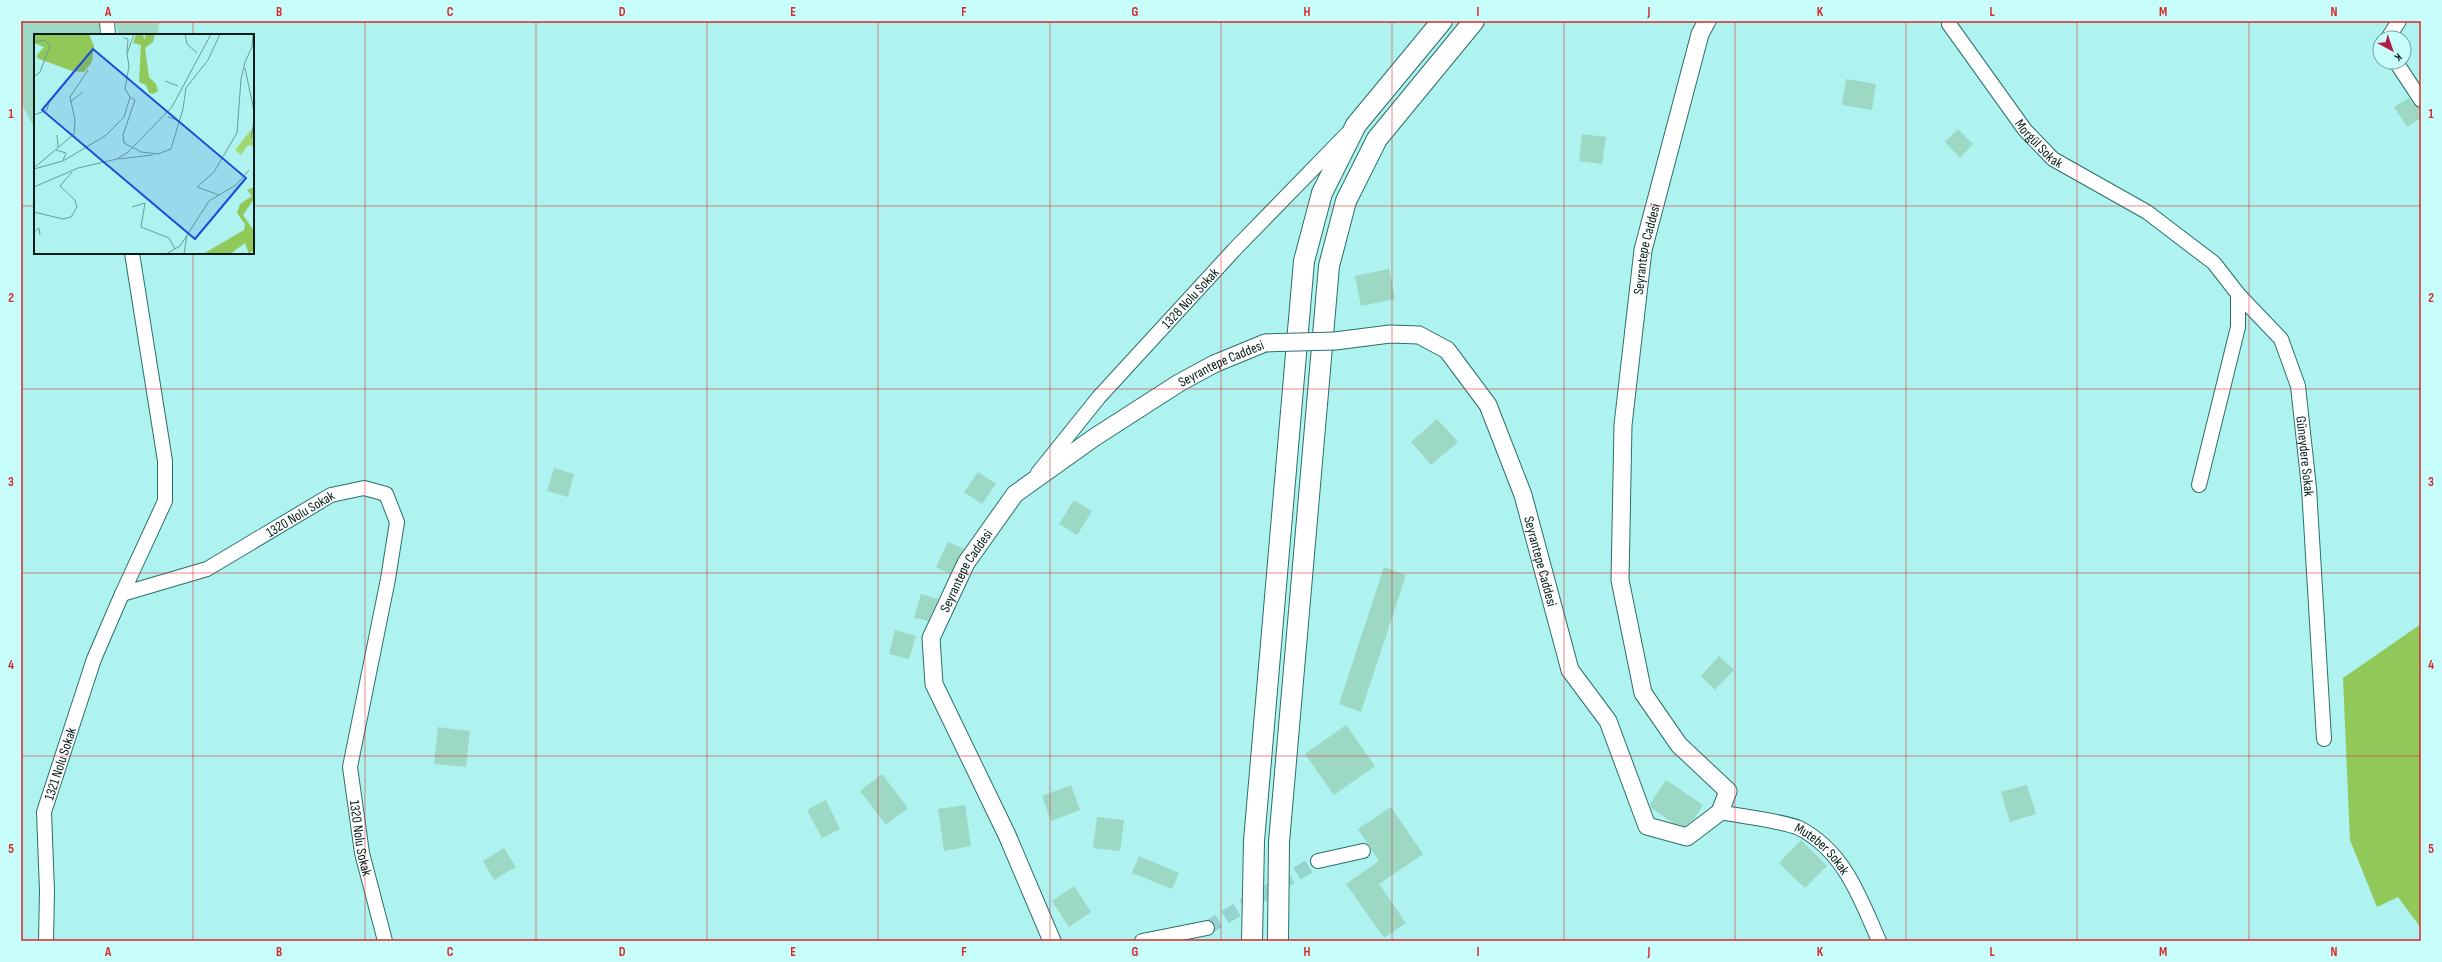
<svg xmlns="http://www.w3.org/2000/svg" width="2442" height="962" viewBox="0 0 2442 962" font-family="'Sofia Sans Condensed',sans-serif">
	<rect width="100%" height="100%" fill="#aef3ef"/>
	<path fill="#90c85a" d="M2421,624v304l-23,-31 -21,10 -27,-67 -7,-162z"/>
	<path fill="#9cd8c4" d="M21,21h78v13l-64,1v94l-14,-26z
		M116,21h43l-1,14h-40z
		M1846,79l30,5 -4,26 -30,-5z
		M2409,98l5,7 7,3v10l-14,9 -13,-20z
		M1958,129l15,15 -13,14 -15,-16z
		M1582,134l24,3 -4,27 -23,-3z
		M1389,269l6,30 -34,7 -6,-30z
		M1437,419l21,23 -27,23 -20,-23z
		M554,468l20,6 -6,23 -21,-6z
		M978,472l18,12 -14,20 -18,-12z
		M1074,500l18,11 -15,24 -18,-11z
		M948,542l16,7 -14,25 -14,-7z
		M1384,567l22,8 -45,137 -22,-8z
		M921,594l17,5 -10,22 -14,-3z
		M895,630l21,6 -7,23 -20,-5z
		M1719,656l15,14 -19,20 -14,-14z
		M1346,725l29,41 -41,29 -29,-41z
		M438,727l32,4 -4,36 -32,-3z
		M882,774l26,34 -22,17 -26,-34z
		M1666,780l37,25 -9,14 -9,7 -12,-3 -22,-15 -1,-4z
		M1071,785l9,25 -29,11 -9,-25z
		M2027,785l9,29 -26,8 -9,-30z
		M826,800l14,29 -18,9 -15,-28z
		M965,805l6,41 -27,5 -6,-42z
		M1391,807l32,47 -44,30 27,39 -22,15 -38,-54 33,-23 -21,-32z
		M1097,817l27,3 -4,31 -27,-3z
		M1801,840l26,26 -22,22 -26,-25z
		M504,848l12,19 -22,13 -11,-19z
		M1139,856l40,17 -7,16 -40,-16z
		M1074,886l17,26 -22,15 -17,-26z"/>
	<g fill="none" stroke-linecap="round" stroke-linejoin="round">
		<path stroke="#94d3cf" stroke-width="14" stroke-dasharray="14 7" stroke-linecap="butt" d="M1207,928l111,-67"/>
		<defs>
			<g id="minor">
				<path d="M107,21l1,14"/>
				<path id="s1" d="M1950,21l-1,3 76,106 28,29 94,53 67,51 24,31 43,45 17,47 11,102 15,251"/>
				<path d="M2388,38l11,-17"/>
				<path d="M2396,62l25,38"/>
				<path id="s2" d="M132,253l33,208v40l-43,93 85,-25 124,-74 33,-7 22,6 11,28 -9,57 -38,188 12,86 23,88"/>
				<path id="s3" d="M1038,473l61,-76 135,-147 113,-116"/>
				<path d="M2199,485l39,-158v-33"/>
				<path id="s4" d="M1720,812c19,4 63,9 79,16 45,23 61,69 80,113"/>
				<path d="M1318,861l45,-10"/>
				<path id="s5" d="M46,941l1,-50 -3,-79 50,-153 28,-65"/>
				<path d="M1142,941l65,-13"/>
			</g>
			<g id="tertiary">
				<path id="s6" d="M1335,341l55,-7 29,1 28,15 41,55 35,90 47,175 38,51 39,105 40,11 33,-25 8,-21 -49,-46 -36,-52 -23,-113 3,-155 20,-175 57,-216 7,-13"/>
				<path id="s7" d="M1052,941l-45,-106 -73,-151 -3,-46 35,-75 49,-69 80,-57 84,-54 35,-19 51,-21"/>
			</g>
			<path id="secondary" d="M1252,941l2,-100 50,-580 18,-68 34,-68 86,-104
				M1278,941l1,-99 50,-576 17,-65 31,-62 97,-118"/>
		</defs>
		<use href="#minor" stroke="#2b6f6c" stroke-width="16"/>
		<use href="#tertiary" stroke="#2b6f6c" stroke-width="19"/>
		<use href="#secondary" stroke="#2b6f6c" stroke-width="22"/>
		<use href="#minor" stroke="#fff" stroke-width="14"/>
		<use href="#tertiary" stroke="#fff" stroke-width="17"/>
		<use href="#secondary" stroke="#fff" stroke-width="20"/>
		<defs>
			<path id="tertiary-bridge" d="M1265,343l70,-2"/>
		</defs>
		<use href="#tertiary-bridge" stroke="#2b6f6c" stroke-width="19" stroke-linecap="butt"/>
		<use href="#tertiary-bridge" stroke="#fff" stroke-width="17"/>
	</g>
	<path fill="none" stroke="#d62828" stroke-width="1" stroke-opacity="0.55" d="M193,21v14M365,21v920M536,21v920M707,21v920M878,21v920M1050,21v920M1221,21v920M1392,21v920M1564,21v920M1735,21v920M1906,21v920M2077,21v920M2249,21v920M21,206h14M253,206h2168M193,253v688M21,389h2400M21,573h2400M21,756h2400"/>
	<g text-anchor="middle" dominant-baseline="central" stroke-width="4" stroke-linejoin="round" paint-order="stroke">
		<g font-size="14" fill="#011c1b" stroke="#c7fdfa">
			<text stroke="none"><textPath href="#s1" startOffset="153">Morgül Sokak</textPath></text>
			<text stroke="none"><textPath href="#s6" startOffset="1322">Seyrantepe Caddesi</textPath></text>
			<text stroke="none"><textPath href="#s3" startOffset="232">1328 Nolu Sokak</textPath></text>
			<text stroke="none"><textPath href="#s7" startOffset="741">Seyrantepe Caddesi</textPath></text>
			<text stroke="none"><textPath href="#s1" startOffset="588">Güneydere Sokak</textPath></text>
			<text stroke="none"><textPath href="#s2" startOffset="550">1320 Nolu Sokak</textPath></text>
			<text stroke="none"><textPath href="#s6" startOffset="350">Seyrantepe Caddesi</textPath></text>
			<text stroke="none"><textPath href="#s7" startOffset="405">Seyrantepe Caddesi</textPath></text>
			<text stroke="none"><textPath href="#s5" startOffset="180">1321 Nolu Sokak</textPath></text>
			<text stroke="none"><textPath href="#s2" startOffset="994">1320 Nolu Sokak</textPath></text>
			<text stroke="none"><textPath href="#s4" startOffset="112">Muteber Sokak</textPath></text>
		</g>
	</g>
	<g transform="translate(34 34)">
		<rect width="220" height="220" fill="#aef3ef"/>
		<path d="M220,92v20l-6,-1 -7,10 -6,-5z" fill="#a2d871"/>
		<path d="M0,0h55l5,12 -2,16 -8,10 -12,-1 -35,-13v-3l7,-8 -10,-4zM102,0h7l1,6 2,-6h9l-2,8 -8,6 4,29 7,7 2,7 -5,3 -4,-1 -3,-8 -7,-3 2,-37 -8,-2zM220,153v12l-11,16 11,16v19l-5,4 -4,-11 -15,11h-27l41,-24 1,-6 -8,-11 3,-9 12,-8 -5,-6z" fill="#90c85a"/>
		<path fill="none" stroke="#699d9a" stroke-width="1" d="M151,0l2,10 10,9M90,4l4,1 -1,14M0,8l11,-2 5,6 -10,26 -6,5M211,34l9,43M131,47l13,5M96,63l-5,-8 4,-23 -2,-12 7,-20M36,68l13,-10M0,81l13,-5 2,-8M134,83l12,4M23,101l1,12M217,104l3,-17M22,116l10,3 -3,7M84,125l35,-4M0,134l40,-34 1,-14 -5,-23 18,-27M0,135l29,-8 42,-25 19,-19 6,-20 5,3 -12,35 1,8 17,9 17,2 13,-5 12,-40 3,-21 22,-28 12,-26M0,153l44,-19 39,-9 10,-6 45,-46 39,-73M185,161l17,-10 13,-15M98,173l13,-4 -4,24 28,11 6,11M0,178l29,7 8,-2 6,-10 -2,-7 -15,-14 12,-14M0,198l5,-4 1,7M132,220l14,-8 29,-45 10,-6 -22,-8 17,-15 23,-39 4,-54 4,-17 7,-15 1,-13M150,220l3,-19"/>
		<path fill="#1d4ed8" fill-opacity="0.15" stroke="#1d4ed8" stroke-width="2" d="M59,15l153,129 -51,61 -153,-129z"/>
		<rect width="220" height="220" fill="none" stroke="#011c1b" stroke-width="2"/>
	</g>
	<rect width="2442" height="962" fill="none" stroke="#c7fdfa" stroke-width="44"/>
	<g transform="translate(2392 50) rotate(140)"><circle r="19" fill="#c7fdfa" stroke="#78a3a1"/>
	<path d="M0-3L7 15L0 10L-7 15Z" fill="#b01e47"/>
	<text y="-6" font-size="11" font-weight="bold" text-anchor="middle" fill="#011c1b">K</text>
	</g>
	<rect x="22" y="22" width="2398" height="918" fill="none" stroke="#d62828" stroke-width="1.5"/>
	<g font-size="13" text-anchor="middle" font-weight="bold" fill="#d62828">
		<text x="108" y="16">A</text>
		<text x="279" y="16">B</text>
		<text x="450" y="16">C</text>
		<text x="622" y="16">D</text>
		<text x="793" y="16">E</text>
		<text x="964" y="16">F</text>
		<text x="1135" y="16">G</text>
		<text x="1307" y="16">H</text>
		<text x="1478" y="16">I</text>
		<text x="1649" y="16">J</text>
		<text x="1820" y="16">K</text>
		<text x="1992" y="16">L</text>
		<text x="2163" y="16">M</text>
		<text x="2334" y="16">N</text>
		<text x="11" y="118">1</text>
		<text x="2431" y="118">1</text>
		<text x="11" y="302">2</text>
		<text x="2431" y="302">2</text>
		<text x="11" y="486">3</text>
		<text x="2431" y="486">3</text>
		<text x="11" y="669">4</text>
		<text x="2431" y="669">4</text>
		<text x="11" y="853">5</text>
		<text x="2431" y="853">5</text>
		<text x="108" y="956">A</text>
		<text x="279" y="956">B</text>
		<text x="450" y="956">C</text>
		<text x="622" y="956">D</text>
		<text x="793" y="956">E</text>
		<text x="964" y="956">F</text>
		<text x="1135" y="956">G</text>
		<text x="1307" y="956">H</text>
		<text x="1478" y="956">I</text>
		<text x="1649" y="956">J</text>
		<text x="1820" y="956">K</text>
		<text x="1992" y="956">L</text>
		<text x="2163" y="956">M</text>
		<text x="2334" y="956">N</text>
	</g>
</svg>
